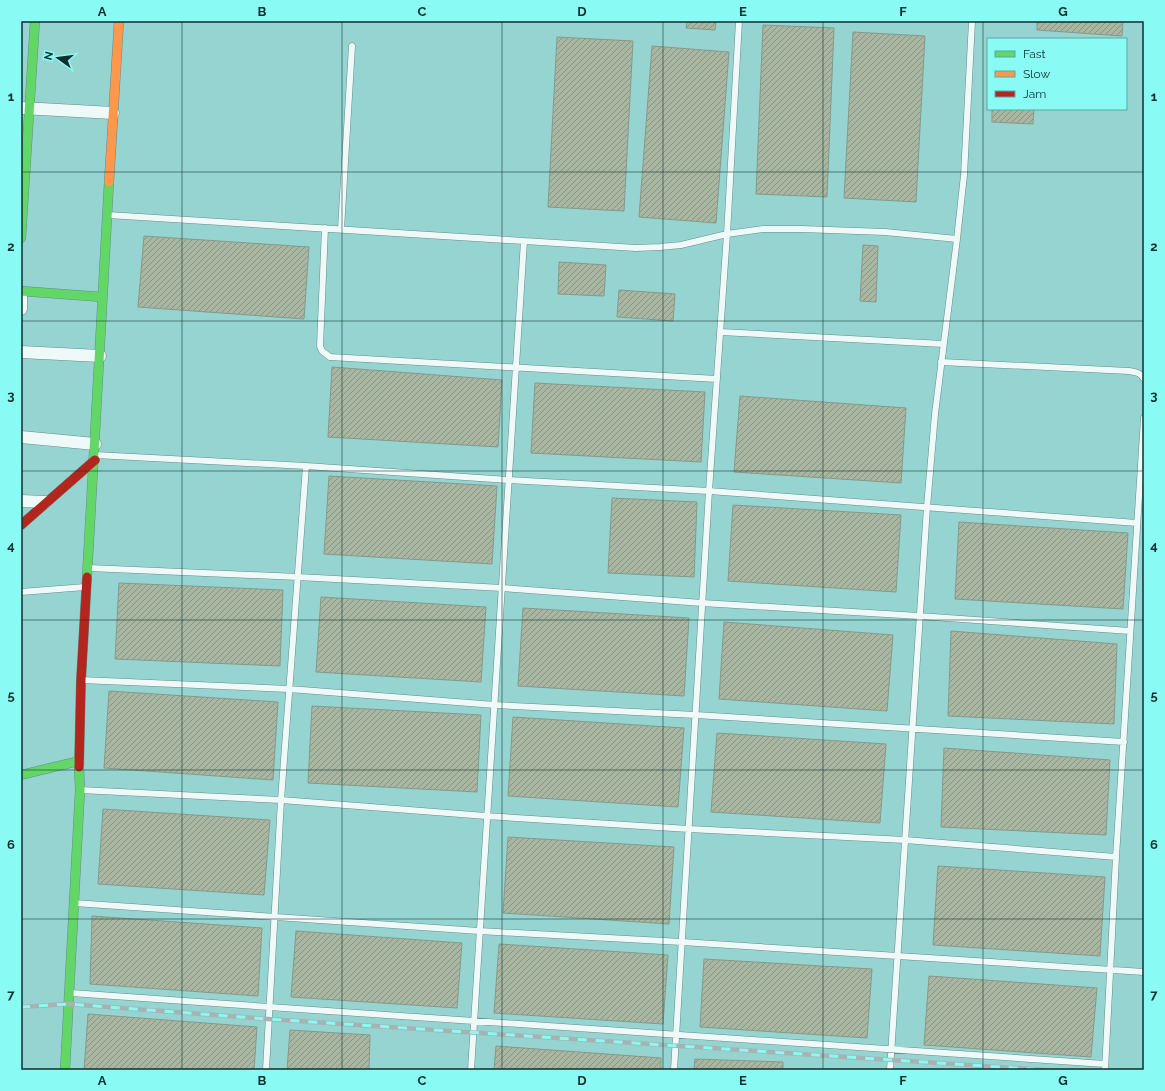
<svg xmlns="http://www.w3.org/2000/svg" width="1165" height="1091" viewBox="0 0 1165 1091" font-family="Raleway,sans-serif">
	<defs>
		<pattern id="building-hatch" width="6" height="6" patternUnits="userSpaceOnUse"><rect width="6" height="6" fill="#a9b7a2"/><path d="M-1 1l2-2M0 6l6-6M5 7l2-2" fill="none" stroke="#889584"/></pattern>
	</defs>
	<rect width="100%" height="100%" fill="#96d4d1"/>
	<path fill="url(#building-hatch)" stroke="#86998a" d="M687,21h29l-1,9 -29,-2z
		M1037,21h86l-1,15 -85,-6z
		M763,25l71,3 -7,169 -71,-3z
		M853,32l72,4 -9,166 -72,-4z
		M557,37l76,4 -9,170 -76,-4z
		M652,46l77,6 -13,171 -77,-6z
		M992,109h42l-1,15 -41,-2z
		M144,236l165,11 -5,72 -166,-12z
		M863,245l15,1 -2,56 -16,-1z
		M559,262l47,3 -2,31 -46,-2z
		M619,290l56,4 -2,27 -56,-4z
		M332,367l170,13 -4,67 -170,-10z
		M535,383l170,9 -4,70 -170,-9z
		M740,396l166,12 -5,75 -167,-11z
		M329,476l168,10 -5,78 -168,-10z
		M612,498l85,4 -3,75 -86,-4z
		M733,505l168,10 -5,77 -168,-11z
		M959,522l169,11 -5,76 -168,-10z
		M119,583l164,7 -3,76 -165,-7z
		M321,597l165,10 -5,75 -165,-10z
		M523,608l166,10 -5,78 -166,-10z
		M724,622l169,13 -6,76 -168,-12z
		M951,631l166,13 -3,80 -166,-8z
		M109,691l169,11 -5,78 -169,-12z
		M312,706l169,9 -4,77 -169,-9z
		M513,717l171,11 -6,79 -170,-11z
		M717,733l169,11 -6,79 -169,-11z
		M944,748l166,12 -4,75 -165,-8z
		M103,809l167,11 -6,75 -166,-11z
		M508,837l166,10 -5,77 -166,-11z
		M938,866l167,11 -5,79 -167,-11z
		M92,916l170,12 -4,68 -168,-12z
		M296,931l166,12 -5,65 -166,-11z
		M499,944l169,11 -5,69 -169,-11z
		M704,959l168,10 -5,69 -167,-11z
		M929,976l168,12 -6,69 -167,-12z
		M88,1014l169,13 -3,43h-170z
		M290,1030l80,5 -1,35h-82z
		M496,1046l165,12v12h-167z
		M695,1059l88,3v8h-89z"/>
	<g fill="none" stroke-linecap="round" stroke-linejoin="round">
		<defs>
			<path id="lane" d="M108,215l528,33 24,-1 21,-2 46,-11 36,-5h38l84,3 72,7 7,-64 8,-154
				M325,228l-5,118 2,5 8,6 387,22
				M341,229l11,-183
				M721,332l222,12
				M941,362l188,9c7,1 12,2 15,8
				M95,455l211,11 202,14 201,11 428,32
				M89,568l209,9 204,11 200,15 217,13 211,15
				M21,592l64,-5
				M81,680l208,9 206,16 201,10 428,27
				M80,790l201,10 205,16 203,13 216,11 211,17
				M74,903l405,28 203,11 462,30
				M71,993l198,14 836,57
				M266,1070l15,-270 25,-334
				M471,1070l53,-829
				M674,1070l35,-579 18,-257 12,-213
				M890,1070l37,-563 8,-93 22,-175
				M1105,1070l11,-213 28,-439"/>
			<path id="street" d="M22,108l91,5
				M21,297v12
				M21,352l79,4
				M21,437l74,7
				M21,501l24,1"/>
			<path id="fast" d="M21,238l14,-217
				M21,291l81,6
				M87,577l22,-395
				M21,775l58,-14
				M65,1070l15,-280 -1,-23"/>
			<path id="slow" d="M109,182l10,-161"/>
			<path id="jam" d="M21,525l74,-65
				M79,767l2,-87 6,-103"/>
		</defs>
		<use href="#lane" stroke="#648c8a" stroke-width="7"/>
		<use href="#street" stroke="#648c8a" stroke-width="13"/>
		<use href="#fast" stroke="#648c8a" stroke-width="10"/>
		<use href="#slow" stroke="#648c8a" stroke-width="10"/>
		<use href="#jam" stroke="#648c8a" stroke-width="10"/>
		<use href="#lane" stroke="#eff9f8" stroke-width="6"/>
		<use href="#street" stroke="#eff9f8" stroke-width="12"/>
		<use href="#fast" stroke="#63d668" stroke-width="9"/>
		<use href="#slow" stroke="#ff974d" stroke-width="9"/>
		<use href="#jam" stroke="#b3261e" stroke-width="9"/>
		<defs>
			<path id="rail" d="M21,1007l47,-3 200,15 777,51"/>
		</defs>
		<use href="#rail" stroke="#a5b4b3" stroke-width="4.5"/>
		<use href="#rail" stroke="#8afaf4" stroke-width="3" stroke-dasharray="9" stroke-linecap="butt"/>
	</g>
	<path fill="none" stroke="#0b302e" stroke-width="1" stroke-opacity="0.55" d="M182,21v1049M342,21v1049M502,21v1049M663,21v1049M823,21v1049M983,21v1049M21,172h1123M21,321h1123M21,471h1123M21,620h1123M21,770h1123M21,919h1123"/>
	<rect width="1165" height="1091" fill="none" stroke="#8afaf4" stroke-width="44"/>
	<rect x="987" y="38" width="140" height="72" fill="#8afaf4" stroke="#57a9a5"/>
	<rect x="995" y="51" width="20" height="6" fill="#63d668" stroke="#57a9a5"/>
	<text x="1023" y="58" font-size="12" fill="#0b302e">Fast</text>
	<rect x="995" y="71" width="20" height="6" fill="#ff974d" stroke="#57a9a5"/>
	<text x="1023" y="78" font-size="12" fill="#0b302e">Slow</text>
	<rect x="995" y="91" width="20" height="6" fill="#b3261e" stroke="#57a9a5"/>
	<text x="1023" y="98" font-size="12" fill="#0b302e">Jam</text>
	<g transform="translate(58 58) rotate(284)" stroke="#8afaf4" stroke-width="3" paint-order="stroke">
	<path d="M0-3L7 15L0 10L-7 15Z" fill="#0b302e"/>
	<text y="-6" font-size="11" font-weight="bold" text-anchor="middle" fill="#0b302e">N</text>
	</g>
	<rect x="22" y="22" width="1121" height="1047" fill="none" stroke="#0b302e" stroke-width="1.5"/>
	<g font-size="13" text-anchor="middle" font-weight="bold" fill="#0b302e">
		<text x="102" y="16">A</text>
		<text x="262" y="16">B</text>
		<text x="422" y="16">C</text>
		<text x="582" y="16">D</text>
		<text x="743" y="16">E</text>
		<text x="903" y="16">F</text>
		<text x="1063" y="16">G</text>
		<text x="11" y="101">1</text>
		<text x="1154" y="101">1</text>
		<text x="11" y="251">2</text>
		<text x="1154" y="251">2</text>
		<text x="11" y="400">3</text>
		<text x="1154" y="400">3</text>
		<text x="11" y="550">4</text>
		<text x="1154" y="550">4</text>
		<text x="11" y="700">5</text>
		<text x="1154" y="700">5</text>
		<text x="11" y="849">6</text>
		<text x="1154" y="849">6</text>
		<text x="11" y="999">7</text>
		<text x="1154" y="999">7</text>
		<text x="102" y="1085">A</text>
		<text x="262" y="1085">B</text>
		<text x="422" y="1085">C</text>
		<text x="582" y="1085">D</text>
		<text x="743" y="1085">E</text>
		<text x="903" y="1085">F</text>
		<text x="1063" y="1085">G</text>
	</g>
</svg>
